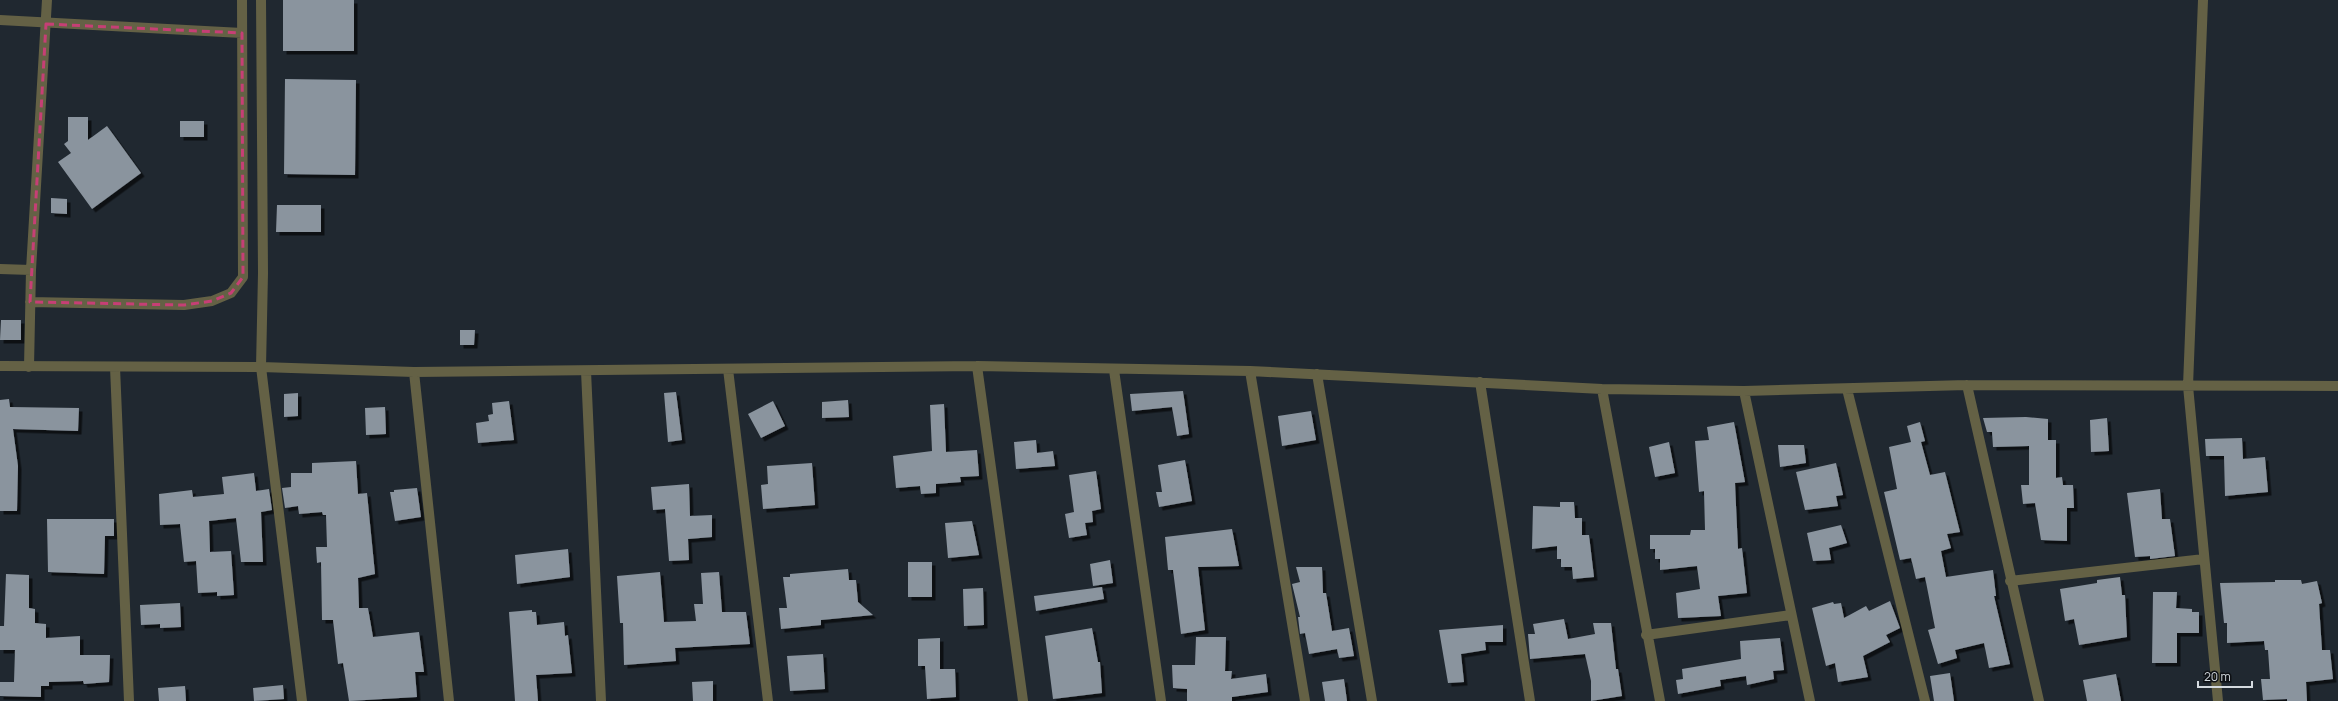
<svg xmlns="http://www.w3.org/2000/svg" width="2338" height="701" viewBox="0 0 2338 701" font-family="Manrope,sans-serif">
	<defs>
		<filter id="shadow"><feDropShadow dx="3.5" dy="3.5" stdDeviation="0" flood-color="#0009"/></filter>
	</defs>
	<rect width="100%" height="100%" fill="#202830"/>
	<path fill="#8a949e" filter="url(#shadow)" d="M283,0h71v51h-71z
		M285,79l71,1 -1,95 -71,-1z
		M68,117h20v23l19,-14 34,47 -49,36 -34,-47 13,-9 -7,-9 4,-3z
		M180,121h24v16h-24z
		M51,198l16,1v15l-16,-1z
		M277,205h44v27h-45z
		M1,320h20v20h-21z
		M460,330h15l-1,15h-14z
		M1183,391l6,43 -12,2 -5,-29 -40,4 -2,-17z
		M676,392l6,48 -14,2 -4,-49z
		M298,393v23l-14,1v-23z
		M9,399l1,8 69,1 -1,23 -65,-2 5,37 -1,45h-17v-111z
		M848,400l1,17 -27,1v-16z
		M509,401l5,39 -36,3 -2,-20 13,-2 -1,-6 5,-1 -1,-11z
		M773,401l12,25 -24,12 -13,-24z
		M944,404l2,48 31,-2 2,26 -19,1 1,5 -25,2v9l-15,1 -1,-8 -24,2 -3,-32 39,-5 -2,-46z
		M385,407l1,27 -20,1 -1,-27z
		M1311,411l5,29 -34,6 -4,-30z
		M2026,417l22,2v21h8v38l6,-1 1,8h10l1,23h-7v33l-26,-1 -6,-37 -12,1 -2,-19h8v-39l-36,1 -1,-15h-5l-4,-14z
		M2107,418l2,33 -18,1 -1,-32z
		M1734,422l11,60 -10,1 3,66 4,-1 5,45 -29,3 3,20 -43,2 -2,-25 24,-4 -3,-23 -37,4v-11h-5v-10h-5v-14h40l1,-5h14l-1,-39 -5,1 -4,-51 14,-1 -2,-13z
		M1920,422l5,19 -4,1 9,33 15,-3 15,60 -13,2 4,14 -10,3 5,26 47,-7 3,26h-2l16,68 -21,4 -5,-25 -29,7 2,8 -19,6 -10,-34 7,-2 -10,-51 -9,2 -5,-21 -11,2 -16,-68 13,-3 -8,-42 22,-5 -4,-16z
		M2242,438l1,21 22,-2 3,35 -43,4 -1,-40h-18l-1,-17z
		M1036,440l1,13 16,-2 2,15 -39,3 -2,-27z
		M1669,442l6,31 -20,4 -6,-30z
		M1778,445h26l2,18 -26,4z
		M1185,460l7,41 -33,6 -3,-15h6l-4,-27z
		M356,461l2,33 9,-1 8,81 -17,4 1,30h9l5,29 46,-5 5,40h-9l2,25 -68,4 -6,-38 -5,1 -5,-44h-11l-1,-58 -4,1 -1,-16h11l-1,-32h-3l-1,-3 -23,2 -1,-8 -13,2 -3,-20 9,-1v-14h21v-10z
		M812,463l3,42 -52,4 -2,-24 7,-1 -1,-18z
		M1836,463l7,32 -7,1 2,10 -33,4 -9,-38z
		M1096,471l5,38 -9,2 1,11 -8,1 2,12 -18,3 -4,-24 9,-2 -5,-37z
		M254,473l2,18 13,-2 3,21 -11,2 2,50h-22l-5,-44 -27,3 1,31 21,-1 3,44 -17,1v-4l-19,1 -2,-32 -12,1 -4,-38 -20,1 -1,-31 33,-4 1,7 31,-3 -2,-17z
		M689,484l1,32 22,-1v22l-24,2 1,21 -20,1 -4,-52 -12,1 -2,-23z
		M417,488l4,29 -26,4 -5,-29h4v-2z
		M2160,489l2,30h8l5,37 -25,3v-3l-15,1 -8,-64z
		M1560,502h14l1,16h7v17h7l5,42 -21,2 -1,-12h-11v-8h-4v-13l-25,3 1,-43 27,1z
		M47,519h67v17h-9l-1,38 -56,-2z
		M972,521l7,34 -31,3 -3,-35z
		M1841,525l6,18 -18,5 2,12 -18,1 -6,-28z
		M1232,529l7,37 -41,1 7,63 -24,4 -8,-64h-5l-3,-33z
		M568,549l2,28 -53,7 -2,-29z
		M1110,560l3,23 -20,3 -3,-22z
		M908,562h24v35h-24z
		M1296,567h26l1,26h3l6,38 17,-3 5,28 -15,2 -2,-9 -28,5 -4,-21 -5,1 -2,-17h2l-8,-33 8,-2z
		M848,569l1,11h7l2,22 15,13 -52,5v5l-40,4 -2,-21h8l-4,-31h7v-3z
		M660,572l4,50 32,-1 -2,-17h9l-2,-31 18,-1 3,40h24l4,32 -75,4 1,13 -52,4 -1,-42h-3l-3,-47z
		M6,574l23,1v33l6,1v14l11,1v14l34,-2v19h30l-1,27 -25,2 -1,-3 -34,1v4h-8v11l-41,-1v-14h14l1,-32h-15v-24h4z
		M2120,577l2,18h3l2,42 -48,8 -5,-26 -9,2 -5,-32 37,-6v-3z
		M2275,580h26l1,4 15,-3 5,22 -3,1 3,46h8l3,29 -27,3 1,19h-20v-2l-24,1 -2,-21h9l-2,-29h-3l-1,-9 -37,2v-20h-3l-4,-40 55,-1z
		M1102,587l2,12 -68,12 -2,-15z
		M983,588l1,37 -20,1 -1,-37z
		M2153,592h24l-1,16 16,1v3h7v21h-22v30h-25z
		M1890,601l10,27 -14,7 4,7 -27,14 5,21 -30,5 -3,-19 -9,3 -14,-58 21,-6 1,2 7,-1 3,15 22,-12 3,5z
		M180,603l1,24 -21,1v-4l-19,1 -1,-20z
		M532,610v2h4l1,13 27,-3 1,14 3,-1 4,38 -36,2 2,26h-23l-6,-89z
		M1564,619l4,20 27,-5 -2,-11h18l5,46h2l4,27 -31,5v-20l-6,-27 -55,5 -2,-25h7l-2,-10z
		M1503,625v17h-18l1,8 -25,4 3,28 -16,1 -9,-53z
		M1092,628l6,34h2l2,31 -49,6 -8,-63z
		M1196,637h30l-1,34h7l-1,8 35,-5 2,18 -36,5v4h-45v-12l-14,-1 -1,-23h23z
		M940,638v31h15l1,28 -29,2 -2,-33h-7v-27z
		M1780,638l4,32 -11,1 1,8 -27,6 -1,-9 -26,4 1,6 -43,8 -2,-14 7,-1 -1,-10 59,-10 -1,-18z
		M823,654l2,35 -35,2 -3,-35z
		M1950,673l4,28h-20l-4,-25z
		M2116,674l5,27h-34l-4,-21z
		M1344,679l3,22h-22l-3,-19z
		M713,681v20h-20l-1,-19z
		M283,685l1,14 -30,2 -1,-13z
		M185,686l1,15h-27l-1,-13z"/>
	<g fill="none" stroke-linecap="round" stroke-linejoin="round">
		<path stroke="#646145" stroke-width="10" d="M261,0l2,273 -2,94 41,334
			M2203,0l-15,386 30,315
			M0,20l242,13
			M0,269l31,1
			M30,302l154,3 28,-4 19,-8 12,-16 -1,-277
			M0,366l261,1 153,5 563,-6 273,5 352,18 142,2 223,-6 371,1
			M977,366l46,335
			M29,367l2,-97 16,-270
			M115,367l14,334
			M728,369l40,332
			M1114,370l47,331
			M586,371l15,330
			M1250,371l55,330
			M414,372l35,329
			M1317,374l55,327
			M1480,382l50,319
			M1967,385l72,316
			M1602,389l58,312
			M1847,389l78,312
			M1744,391l66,310
			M2010,581l194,-22
			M1646,635l145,-20"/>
	</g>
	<path fill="none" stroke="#c63f75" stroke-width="3" stroke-dasharray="8 5" stroke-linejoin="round" d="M46,24l196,9 1,244 -12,16 -19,8 -28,4 -154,-3z"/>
	<path d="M2198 681v6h54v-6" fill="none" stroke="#d4dadf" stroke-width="2"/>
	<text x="2204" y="681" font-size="12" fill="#d4dadf" stroke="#0d1014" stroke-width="3" paint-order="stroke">20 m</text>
</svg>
